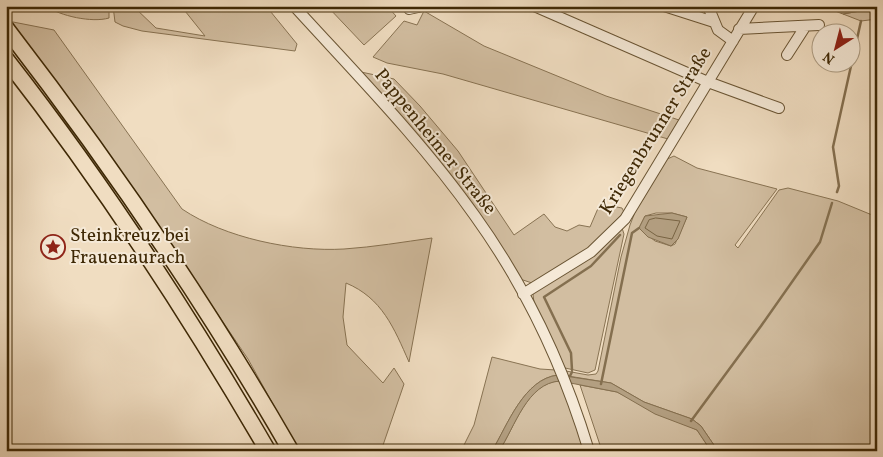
<svg xmlns="http://www.w3.org/2000/svg" width="883" height="457" viewBox="0 0 883 457" font-family="Vollkorn,serif">
	<rect width="100%" height="100%" fill="#f0ddc1"/>
	<filter id="stains"><feTurbulence type="fractalNoise" baseFrequency=".004" numOctaves="4"/><feColorMatrix values="0 0 0 0 .2 0 0 0 0 .09 0 0 0 0 .02 0 0 0 .5 -.17"/></filter>
	<radialGradient id="worn" r=".72"><stop offset=".6" stop-color="#630" stop-opacity="0"/><stop offset="1" stop-color="#630" stop-opacity=".3"/></radialGradient>
	<path fill="#d2bea1" stroke="#887353" fill-rule="evenodd" d="M46,6h63v12c-17,5 -49,-2 -63,-12z
		M113,6h20l23,22 49,8 -24,-30h85l31,38 -2,7 -153,-20 -19,-5 -8,-4z
		M327,6h60l9,10 -32,29z
		M877,8v11l-16,2 -18,-7z
		M424,11l60,35 122,50 73,24 -11,19 -225,-65 -56,-11 -14,-6 31,-36 13,4z
		M8,21l46,9 128,179c43,29 111,43 162,40 30,-2 59,-7 88,-11l-23,124c-15,-34 -27,-64 -63,-79l-3,34 4,28 36,38 11,-15 10,16 -23,67h-82l-51,-92 -115,-170z
		M361,72l33,7 26,27 38,45 56,84 30,-21 11,13 12,4 12,-6 11,2 9,-21 7,-1 16,3 2,4 -32,34 -60,37 -12,-4z
		M674,156l23,12 80,21 -42,56 3,3 41,-58 9,-2 50,13 39,16v234h-159l-17,-25 -9,-7 -48,-17 -33,-19 -43,-7 -2,-5 22,4 8,-1 2,-3 23,-114 9,-32 9,-23 3,-1 23,-41zM656,213h16l15,4 -12,27 -4,2 -16,-5 -16,-13 6,-12z
		M622,228l2,6 -29,136 -7,3 -23,-5 -31,-65 -1,-9 5,-6z
		M492,357l48,12 16,1 2,5c-34,4 -50,49 -66,76h-31l13,-26z
		M560,381l26,70h-87c16,-24 28,-69 61,-70z
		M580,385l37,7 80,38 14,21h-109z"/>
	<path fill="#b39f81" stroke="#846f4f" d="M836,6h41v2l-34,6 -8,-3z
		M672,213l15,4 -9,22 -7,7 -23,-9 -9,-9 6,-12z
		M558,375l53,8 33,19 48,17 9,7 17,25h-7l-14,-21 -42,-16 -38,-22 -57,-11c-33,2 -45,46 -61,70h-7c16,-27 32,-72 66,-76z"/>
	<g fill="none" stroke-linecap="round" stroke-linejoin="round">
		<path stroke="#786443" stroke-width="1" d="M656,218l24,3 -8,18 -15,-3 -12,-8 4,-8z"/>
		<path stroke="#846f4f" stroke-width="2.5" d="M837,192l2,-6 -6,-39 28,-126
			M572,370l-1,-17 -27,-56 47,-31 29,-31
			M570,376l2,-4
			M601,384l31,-151 7,-5
			M691,421l70,-95 59,-84 12,-39"/>
		<defs>
			<path id="minor" d="M294,6c62,68 128,135 181,210 51,71 89,152 114,235
				M534,6l174,76 71,26
				M664,6l50,16
				M708,6l10,24 15,11
				M409,9l14,-3
				M739,29l80,-4
				M787,55l18,-28
				M523,294l68,-42 34,-33 129,-213"/>
			<path id="highway" d="M6,28c104,135 200,275 285,423
				M6,59c97,124 183,256 262,392"/>
		</defs>
		<use href="#minor" stroke="#6a5534" stroke-width="12"/>
		<use href="#highway" stroke="#3e2805" stroke-width="18"/>
		<use href="#minor" stroke="#f5e9d7" stroke-width="10"/>
		<use href="#highway" stroke="#f0ddc1" stroke-width="15"/>
	</g>
	<defs>
		<symbol id="sight-ring" viewBox="-11 -11 22 22"><circle r="9.5" fill="#f5e9d7" stroke="#8f2418" stroke-width="1.5"/><path d="M0-6L1.8-2.2L6-1.7L2.9 1.2L3.7 5.4L0 3.3L-3.7 5.4L-2.9 1.2L-6-1.7L-1.8-2.2Z" fill="#8f2418"/></symbol>
	</defs>
	<g fill-rule="evenodd">
		<use href="#sight-ring" x="39" y="233" width="28" height="28"/>
	</g>
	<g text-anchor="middle" dominant-baseline="central" stroke-width="4" stroke-linejoin="round" paint-order="stroke">
		<g font-size="19" fill="#3e2805" stroke="#f5e9d7">
			<text transform="translate(656 131) rotate(-58)">Kriegenbrunner Straße</text>
			<text transform="translate(435 142) rotate(51)">Pappenheimer Straße</text>
		</g>
		<g font-size="19" fill="#3e2805" stroke="#f5e9d7" text-anchor="start">
			<text x="70" y="236">Steinkreuz bei<tspan x="70" dy="22">Frauenaurach</tspan></text>
		</g>
	</g>
	<rect width="883" height="457" fill="none" stroke="#f0ddc1" stroke-width="25"/>
	<rect x="8" y="8" width="868" height="442" fill="none" stroke="#3e2805" stroke-width="2.5"/>
	<rect x="12" y="12" width="858" height="432" fill="none" stroke="#3e2805"/>
	<g transform="translate(836 48) rotate(216)"><circle r="24" fill="#f5e9d7" stroke="#ac9c83"/>
	<path d="M0-4L9 19L0 12L-9 19Z" fill="#8f2418"/>
	<text y="-8" font-size="14" font-weight="bold" text-anchor="middle" fill="#3e2805">N</text>
	</g>
	<rect width="100%" height="100%" filter="url(#stains)"/>
	<rect width="100%" height="100%" fill="url(#worn)"/>
</svg>
